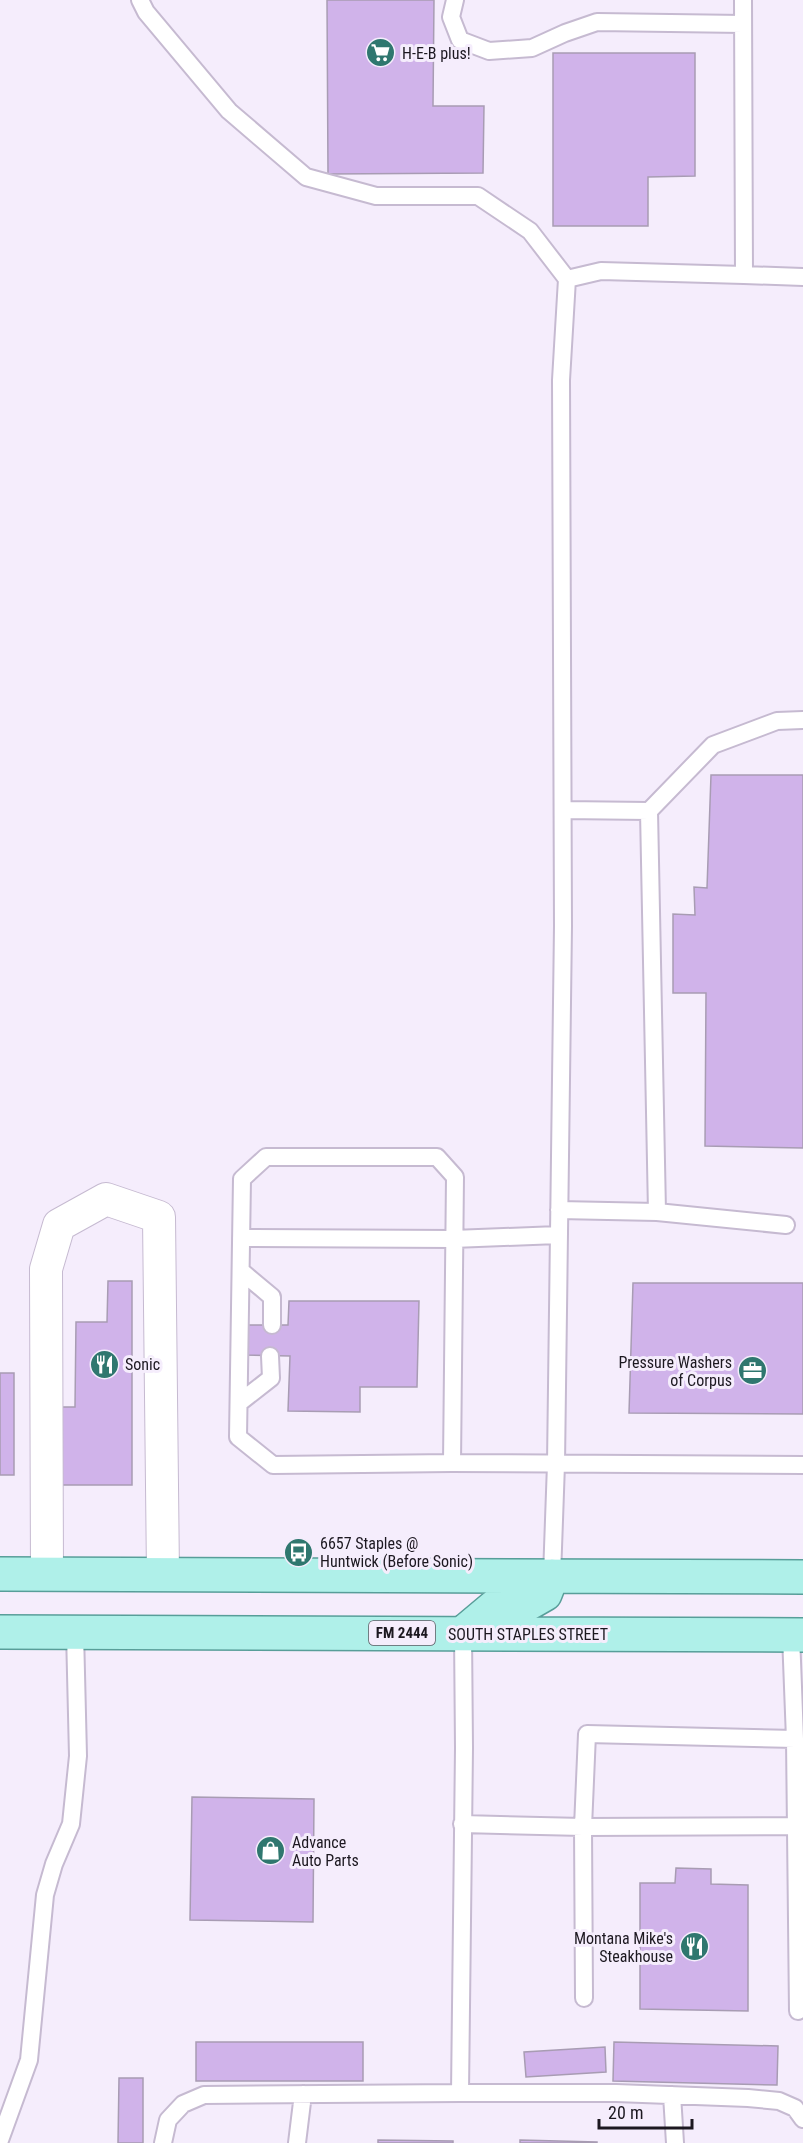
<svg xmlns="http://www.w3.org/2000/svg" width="803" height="2143" viewBox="0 0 803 2143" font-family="'Roboto Condensed',sans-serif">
	<rect width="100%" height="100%" fill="#f5edfc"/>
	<path fill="#d0b3ea" stroke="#a89cb3" stroke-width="1.5" d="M327,0h107l-1,106h51l-1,67 -155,1z
		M553,53h142v123l-47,1v49h-95z
		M711,775h92v373l-98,-2 1,-153h-33v-79l22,1 -1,-28 13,1z
		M108,1281h24v204h-73l1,-78h15l1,-85h31z
		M633,1283h170v131l-174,-1z
		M289,1301h130l-2,86h-57v25l-72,-1 2,-55 -46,-1 1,-30h43z
		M0,1373h14v102h-14z
		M192,1797l122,2 -1,123 -123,-2z
		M676,1868l35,1v15l37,1v126l-108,-2v-126h35z
		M196,2042h167v39h-167z
		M614,2042l164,4 -1,39 -164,-4z
		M605,2047l1,25 -80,5 -2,-25z
		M119,2078h24v65h-25z
		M378,2140l75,1v2h-75z
		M520,2140l77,2v1h-77z"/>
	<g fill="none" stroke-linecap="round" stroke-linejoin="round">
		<defs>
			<path id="lane" d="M140,0l6,12 83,99 77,66 70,19h102l52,35 37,48
				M455,0l-4,17 9,23 29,11 43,-3 33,-15 32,-11 146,2
				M744,275l59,2
				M563,810l86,1 8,401
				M649,811l64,-66 64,-24 26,-1
				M559,1210l98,2 129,13
				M241,1238l212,1 105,-4
				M241,1271l31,26v28
				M239,1403l32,-25 -1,-22
				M452,1463l3,-286 -18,-20h-171l-24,22 -4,258 35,28 179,-2 351,2
				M552,1576l4,-112 7,-538 -2,-546 6,-101 34,-8 143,4 -1,-275
				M795,1739l3,272
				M462,1824l121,3 213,-1
				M584,1998l-1,-171 4,-93 208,5 -4,-104
				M460,2093h156l132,5 31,3 16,7 8,11
				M672,2095l3,48
				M0,2140l29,-80 16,-165 9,-31 17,-40 7,-68 -3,-124
				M163,2143l5,-23 15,-16 21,-9 256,-2 4,-345 -1,-115
				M297,2143l6,-49"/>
			<path id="street" d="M47,1574l-1,-305 13,-44 47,-26 53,18 4,358"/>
			<path id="primary" d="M0,1574l803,3
				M0,1632l803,3
				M463,1633l31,-26 17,-1 20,-4 14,-8 7,-18"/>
		</defs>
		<use href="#lane" stroke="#c6bad1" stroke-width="20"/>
		<use href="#street" stroke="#c6bad1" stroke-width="34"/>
		<use href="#primary" stroke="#589e99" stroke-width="36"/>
		<use href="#lane" stroke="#fff" stroke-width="16"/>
		<use href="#street" stroke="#fff" stroke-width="32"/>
		<use href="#primary" stroke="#aff0e9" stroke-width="33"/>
	</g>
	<defs>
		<symbol id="supermarket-disc" viewBox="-11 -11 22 22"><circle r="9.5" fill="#2f776f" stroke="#f5edfc"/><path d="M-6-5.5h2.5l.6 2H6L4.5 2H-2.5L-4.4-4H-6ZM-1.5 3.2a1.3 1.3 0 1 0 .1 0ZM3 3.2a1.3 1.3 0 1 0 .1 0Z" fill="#fff"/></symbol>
		<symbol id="restaurant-disc" viewBox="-11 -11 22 22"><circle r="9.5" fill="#2f776f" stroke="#f5edfc"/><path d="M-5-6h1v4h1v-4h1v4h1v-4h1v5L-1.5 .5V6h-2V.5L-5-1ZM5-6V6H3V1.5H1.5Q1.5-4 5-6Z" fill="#fff"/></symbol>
		<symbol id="office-disc" viewBox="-11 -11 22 22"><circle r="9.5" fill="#2f776f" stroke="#f5edfc"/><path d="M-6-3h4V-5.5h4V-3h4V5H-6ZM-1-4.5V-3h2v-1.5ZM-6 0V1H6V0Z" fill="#fff"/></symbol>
		<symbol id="bus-disc" viewBox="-11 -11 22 22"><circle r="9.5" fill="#2f776f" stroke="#f5edfc"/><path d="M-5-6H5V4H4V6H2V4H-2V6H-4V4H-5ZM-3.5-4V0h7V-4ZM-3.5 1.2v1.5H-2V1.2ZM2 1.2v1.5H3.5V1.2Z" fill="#fff"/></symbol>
		<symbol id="shop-disc" viewBox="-11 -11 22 22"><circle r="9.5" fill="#2f776f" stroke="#f5edfc"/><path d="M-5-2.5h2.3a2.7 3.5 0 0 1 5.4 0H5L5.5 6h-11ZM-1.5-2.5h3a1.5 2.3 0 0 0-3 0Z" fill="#fff"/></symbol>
	</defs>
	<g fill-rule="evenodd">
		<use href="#supermarket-disc" x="364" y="36" width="33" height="33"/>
		<use href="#restaurant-disc" x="88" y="1348" width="33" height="33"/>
		<use href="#office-disc" x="736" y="1354" width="33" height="33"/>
		<use href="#bus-disc" x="282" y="1536" width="33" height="33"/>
		<use href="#shop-disc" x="254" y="1834" width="33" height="33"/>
		<use href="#restaurant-disc" x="678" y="1930" width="33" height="33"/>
	</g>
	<g text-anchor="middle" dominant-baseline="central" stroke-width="6" stroke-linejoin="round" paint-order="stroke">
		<rect fill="#f5edfc" stroke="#5d5862" stroke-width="1.5" x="369" y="1621" width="66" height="24" rx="4.5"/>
		<g font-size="15" font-weight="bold" fill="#1c1820">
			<text x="402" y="1633">FM 2444</text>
		</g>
		<g font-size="16" fill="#1c1820" stroke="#f5edfc" text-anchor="start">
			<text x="402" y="53">H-E-B plus!</text>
			<text x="732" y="1362" text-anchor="end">Pressure Washers<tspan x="732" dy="18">of Corpus</tspan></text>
			<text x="125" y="1364">Sonic</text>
			<text x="320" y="1543">6657 Staples @<tspan x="320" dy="18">Huntwick (Before Sonic)</tspan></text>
			<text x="292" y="1842">Advance<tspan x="292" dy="18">Auto Parts</tspan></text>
			<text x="673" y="1938" text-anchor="end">Montana Mike's<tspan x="673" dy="18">Steakhouse</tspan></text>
		</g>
		<g font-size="16" fill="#1c1820" stroke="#f5edfc">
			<text x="528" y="1634">SOUTH STAPLES STREET</text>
		</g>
	</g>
	<path d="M599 2119v9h93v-9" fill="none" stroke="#1c1820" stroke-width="3"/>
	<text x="608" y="2119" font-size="18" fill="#1c1820" stroke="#f5edfc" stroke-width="4.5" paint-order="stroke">20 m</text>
</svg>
